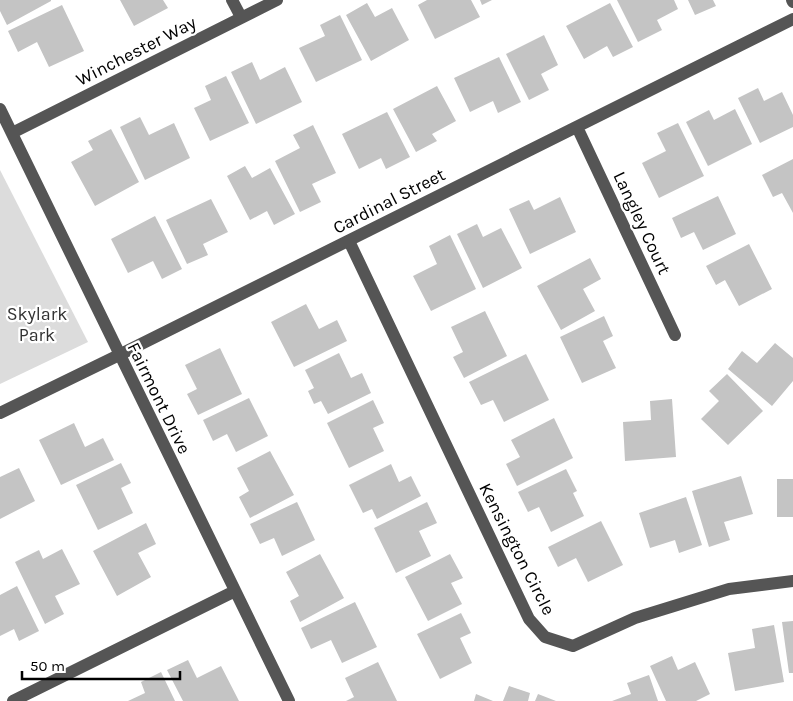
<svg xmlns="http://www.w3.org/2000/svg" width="793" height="701" viewBox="0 0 793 701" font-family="Karla,sans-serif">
	<rect width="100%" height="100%" fill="#fff"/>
	<path fill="#dcdcdc" d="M0,170l88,172 -88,42z"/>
	<path fill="#c4c4c4" d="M0,0h51v1l-44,24 -7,-14z
		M120,0h43l5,8 -34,18z
		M427,0h44l9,17 -45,22 -17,-34z
		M480,0h12l-10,5z
		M617,0h57l4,9 -21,11 5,10 -24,12z
		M688,0h25l3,6 -21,9z
		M367,3l8,14 17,-9 17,32 -38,21 -25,-46z
		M610,3l23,44 -20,10 -6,-11 -23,13 -18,-33z
		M62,5l22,46 -35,16 -12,-25 -19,10 -10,-21z
		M340,15l22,45 -46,22 -17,-34 26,-12 -5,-11z
		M544,35l14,30 -17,9 8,16 -20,10 -23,-46z
		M499,57l22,45 -23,11 -5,-12 -23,11 -16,-34z
		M252,62l8,18 25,-13 17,35 -46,22 -25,-52z
		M226,76l23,47 -39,18 -16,-33 17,-8 -6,-14z
		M437,86l19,35 -24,13 5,7 -21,11 -23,-43z
		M758,88l6,13 18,-9 11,23v12l-33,16 -22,-45z
		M735,109l17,35 -44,22 -22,-44 23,-12 5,10z
		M387,112l23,45 -24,12 -5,-11 -22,11 -17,-35z
		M140,117l9,18 25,-12 16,35 -45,22 -25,-53z
		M678,123l26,53 -45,22 -17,-35 24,-12 -9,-18z
		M313,125l23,48 -24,11 9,18 -21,10 -25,-51 25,-13 -7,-13z
		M111,129l28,53 -44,24 -24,-44 22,-12 -5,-9z
		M793,159v54l-11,-20 -9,4 -11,-22z
		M245,166l7,12 18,-10 25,46 -21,11 -7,-14 -17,9 -23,-44z
		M718,196l18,38 -33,16 -9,-18 -13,6 -9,-20z
		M560,197l16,35 -46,22 -21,-45 20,-9 5,10z
		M211,199l17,33 -25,12 5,11 -21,9 -21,-44z
		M155,216l27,53 -20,10 -9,-18 -25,12 -17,-34z
		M477,224l6,13 18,-9 21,40 -39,20 -26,-54z
		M450,235l26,54 -45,22 -18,-35 24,-12 -8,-18z
		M749,244l23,45 -33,17 -14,-26 -9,5 -10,-19z
		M590,258l11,21 -18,10 12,22 -34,19 -24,-44z
		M306,304l13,25 18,-9 10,21 -53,26 -23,-45z
		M485,311l22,45 -43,22 -11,-21 10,-5 -12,-25z
		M604,316l9,20 -10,5 13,27 -34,15 -22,-46z
		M775,343l18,15v23l-21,25 -44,-37 14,-18 15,12z
		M220,348l22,46 -44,21 -11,-21 10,-5 -12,-24z
		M339,353l12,25 11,-5 9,20 -43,21 -7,-13 -7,3 -6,-13 6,-3 -9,-18z
		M526,354l23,46 -45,22 -11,-22 -12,5 -12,-23z
		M727,374l36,37 -35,34 -27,-26 18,-18 -10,-10z
		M249,398l19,38 -32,16 -9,-18 -14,7 -10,-21z
		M672,399l4,58 -51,4 -2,-39 28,-2 -1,-19z
		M373,400l11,23 -11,5 11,23 -35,17 -22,-45z
		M554,418l19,40 -56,28 -11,-22 14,-7 -9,-17z
		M74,423l11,24 18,-9 11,22 -53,25 -22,-45z
		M270,451l24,44 -44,23 -11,-21 10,-6 -12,-23z
		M121,463l10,20 -10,5 12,25 -35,17 -22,-45z
		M391,464l8,18 12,-6 10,20 -44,23 -5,-10 -9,4 -14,-28z
		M19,468l16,33 -35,18v-42z
		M566,469l11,22 -4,2 11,23 -33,16 -12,-25 -11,5 -10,-20z
		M741,476l12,38 -29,8 6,18 -21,7 -17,-56z
		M777,479h16v38h-16z
		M686,497l16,48 -23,8 -4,-13 -25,8 -11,-35z
		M297,502l18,38 -33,16 -8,-18 -14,6 -10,-20z
		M427,502l10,21 -18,8 12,25 -35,17 -22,-45z
		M601,521l22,44 -35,17 -12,-24 -18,9 -10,-20z
		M146,523l10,21 -18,9 13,24 -34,19 -24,-45z
		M62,549l18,35 -25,12 9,18 -19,10 -30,-62 24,-12 4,9z
		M320,554l24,44 -44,24 -10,-21 9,-5 -13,-24z
		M450,554l13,24 -12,5 11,21 -34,17 -23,-44z
		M17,586l22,45 -20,10 -5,-12 -14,7v-41z
		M355,602l22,45 -35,16 -11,-23 -20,9 -10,-21z
		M461,613l10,20 -11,5 12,25 -32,16 -23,-45z
		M793,621v52h-4l-7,-51z
		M774,625l10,57 -49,9 -7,-38 27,-5 -3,-19z
		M672,656l6,14 17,-8 15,32 -14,7h-30l-16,-35z
		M188,660l9,18 24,-12 18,35h-56l-16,-31z
		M378,662l19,39h-51l8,-4 -9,-19z
		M161,672l14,29h-47l17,-8 -4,-11z
		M649,675l9,26h-46l19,-7 -4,-11z
		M509,686l21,7 -2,8h-25z
		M476,694l17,7h-19z
		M538,694l18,7h-21z"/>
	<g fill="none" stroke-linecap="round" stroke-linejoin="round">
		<path stroke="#555" stroke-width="12" d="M232,0l9,17
			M792,0l1,2
			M0,109l289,592
			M577,127l98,208
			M12,133l265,-133
			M349,241l180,378 16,18 28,9 62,-28 94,-29 64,-8
			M0,413l119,-58 674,-336
			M13,701l222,-110"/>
	</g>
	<g text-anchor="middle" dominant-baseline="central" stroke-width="4.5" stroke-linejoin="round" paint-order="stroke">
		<g font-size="18" fill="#000" stroke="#fff">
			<text transform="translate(136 51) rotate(-27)">Winchester Way</text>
			<text transform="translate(389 201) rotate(-27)">Cardinal Street</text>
			<text transform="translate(642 223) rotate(65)">Langley Court</text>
			<text transform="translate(159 398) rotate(64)">Fairmont Drive</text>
			<text transform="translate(517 549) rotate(63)">Kensington Circle</text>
		</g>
		<g font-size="18" fill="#333" stroke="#fff">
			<text x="37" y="314">Skylark<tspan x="37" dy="21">Park</tspan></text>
		</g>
	</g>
	<path d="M22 671v8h158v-8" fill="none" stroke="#000000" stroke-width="2.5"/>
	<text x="30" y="671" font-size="15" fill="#000000" stroke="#ffffff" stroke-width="4" paint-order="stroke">50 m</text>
</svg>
